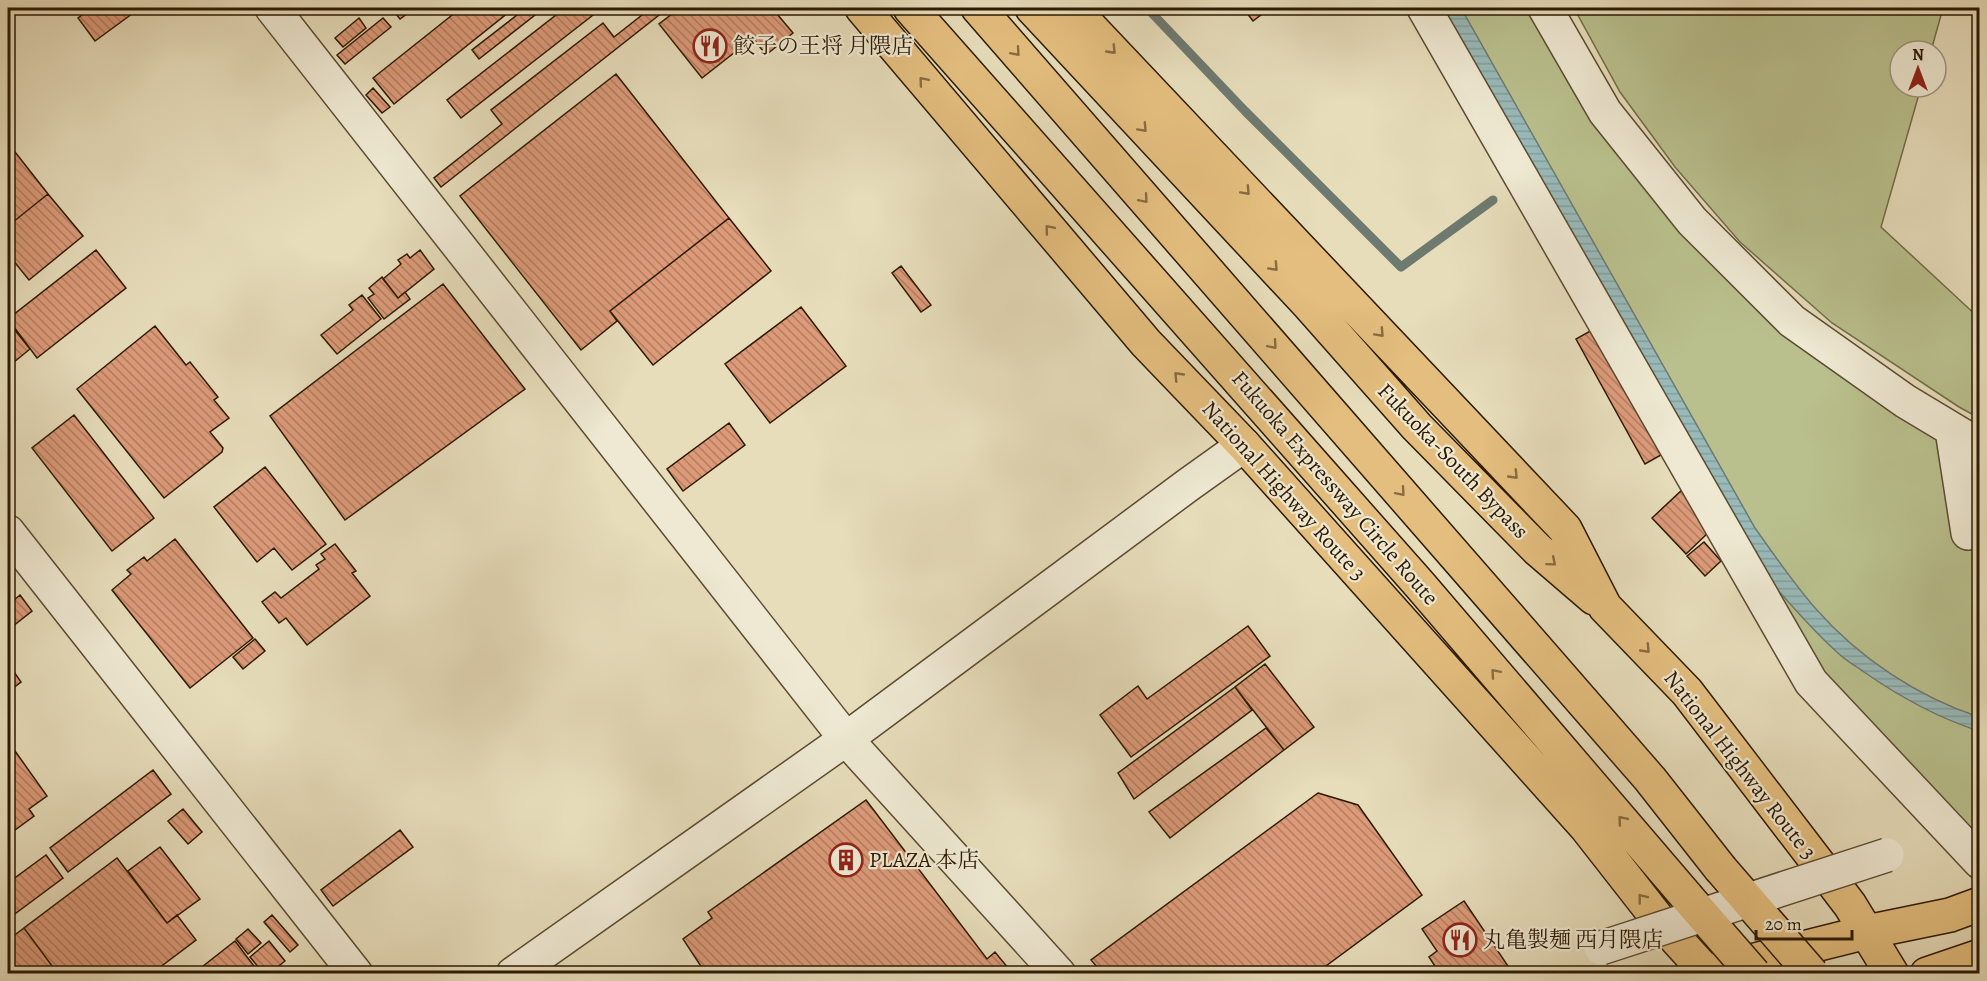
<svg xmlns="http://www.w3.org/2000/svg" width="1987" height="981" viewBox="0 0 1987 981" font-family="Alegreya,'Noto Serif JP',serif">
	<defs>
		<pattern id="water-rules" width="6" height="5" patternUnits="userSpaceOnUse" patternTransform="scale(1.5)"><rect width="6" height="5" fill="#99bab9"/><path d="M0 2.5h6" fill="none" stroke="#849f9d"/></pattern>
		<pattern id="building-back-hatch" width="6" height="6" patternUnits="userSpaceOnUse" patternTransform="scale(1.5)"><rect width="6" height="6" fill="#dc9a79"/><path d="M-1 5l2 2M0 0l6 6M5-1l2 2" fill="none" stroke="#b37d61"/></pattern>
	</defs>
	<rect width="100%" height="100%" fill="#e7ddbb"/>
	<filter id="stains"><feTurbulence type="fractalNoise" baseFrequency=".00333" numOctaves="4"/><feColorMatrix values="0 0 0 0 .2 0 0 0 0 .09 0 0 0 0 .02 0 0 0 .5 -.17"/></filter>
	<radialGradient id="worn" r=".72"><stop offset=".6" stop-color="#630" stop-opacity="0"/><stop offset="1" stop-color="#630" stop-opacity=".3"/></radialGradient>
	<path fill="#b9c08d" stroke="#736d48" stroke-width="1.5" d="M1442,8h87l63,111 353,323 34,91v309l-57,-65 -119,-125z
		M1574,8h369l-12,43h-31v36h21l-40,140 98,91v100l-20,-11 -127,-84 -92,-81 -65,-75 -55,-75z"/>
	<path fill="url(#water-rules)" stroke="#6e7a70" stroke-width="1.5" d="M1442,8h19l294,520c20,28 39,56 61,81 43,49 102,88 163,108v14c-41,-13 -79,-34 -115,-59 -8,-6 -18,-11 -26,-19 -23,-20 -43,-44 -64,-67z"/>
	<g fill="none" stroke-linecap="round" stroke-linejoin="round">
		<path stroke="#6e7a70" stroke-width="9" d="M1147,8l98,103 156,156 92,-67"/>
	</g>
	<path fill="url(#building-back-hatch)" stroke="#2d1a03" stroke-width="1.5" d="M92,8h48l-45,33 -17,-23z
		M394,8h21l-15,11 -8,-10z
		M461,8h53l-120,96 -21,-26z
		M526,8h18l-65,51 -7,-9z
		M565,8h37l-141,110 -14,-18z
		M651,8h17l-227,179 -7,-9 68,-54 -11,-14 112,-87 11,14z
		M680,8h92l21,25 -27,22 -13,-17 -51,40 -43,-54z
		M1243,8h27l-17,13z
		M359,18l7,10 -23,19 -8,-9z
		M383,18l8,9 -46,37 -8,-9z
		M616,74l113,144 -119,93 7,10 -36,29 -121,-154z
		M373,88l17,19 -8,6 -16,-18z
		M15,152l33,42 -40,32v-68z
		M48,194l35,42 -54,44 -21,-26v-28z
		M729,218l42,53 -118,94 -43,-54z
		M96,250l30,38 -89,70 -29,-39z
		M420,250l14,19 -36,29 -15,-19 18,-15 -3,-4 9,-6 3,4z
		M901,266l30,39 -10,7 -29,-39z
		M382,277l16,21 7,-6 5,7 -26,20 -16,-21 6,-4 -5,-6z
		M443,284l82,105 -180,131 -75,-104z
		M362,295l19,24 -44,35 -16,-19 32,-25 -4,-5z
		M801,307l45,59 -76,57 -45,-59z
		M10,324l20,25 -22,18v-41z
		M155,326l31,39 4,-3 28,35 -4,3 15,18 -19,14 13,16 -1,4 -58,46 -87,-109z
		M1592,330l69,125 -16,9 -69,-125z
		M74,415l80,103 -42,33 -80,-103z
		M729,423l16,22 -62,46 -16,-22z
		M265,467l61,77 -34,26 -18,-22 -17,14 -43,-55z
		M1682,490l27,42 -23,22 -34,-36z
		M175,539l78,99 -63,50 -78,-98 19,-16 -4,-4 17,-13 3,4z
		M1704,542l17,19 -16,15 -18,-20z
		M335,544l21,27 -4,2 18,23 -63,49 -21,-27 -7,5 -17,-21 13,-10 6,6 38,-29 -3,-4 9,-6 -4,-5z
		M20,595l12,16 -24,19v-25z
		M1248,626l22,30 -139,101 -31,-42 38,-29 9,13z
		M255,639l10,12 -22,18 -10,-12z
		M8,663l13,19 -13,10z
		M1265,664l49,63 -30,23 -49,-63z
		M1235,687l17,23 -118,89 -16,-26z
		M1266,728l18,22 -114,88 -21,-26z
		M15,751l32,45 -18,13 5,7 -23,17 -3,-5v-71z
		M153,770l18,24 -103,78 -18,-24z
		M1318,793l40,12 64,90 -107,79h-212l-12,-14z
		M866,800l121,159 8,-7 18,22h-307l-23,-35 29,-21 -4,-6z
		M183,809l19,23 -14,12 -20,-23z
		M400,830l13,17 -80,59 -12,-16z
		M160,847l40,52 -33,24 -39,-52z
		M46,855l17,23 -55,41v-36z
		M117,858l50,65 10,-8 19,25 -45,34h-93l-34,-46z
		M1464,901l46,68 -6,5h-64l-11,-17 8,-6 -15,-22z
		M272,915l26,30 -8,7 -26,-30z
		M24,928l34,46h-50v-34z
		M248,929l13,14 -13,11 -12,-15z
		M235,941l25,33h-67z
		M269,941l16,20 -16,13h-5l-14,-17z"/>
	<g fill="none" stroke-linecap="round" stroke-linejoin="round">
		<defs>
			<path id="minor" d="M272,8l574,731 213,235
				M1424,8l387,674 169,180
				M1545,8l60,104 87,109 100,100 113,80 75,45
				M1952,430l16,103
				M8,532l348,442
				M513,974l333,-235 342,-254 56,-40"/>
			<path id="major" d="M1699,974l168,-42 83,-17 30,-11
				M1927,974l53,-18"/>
			<path id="highway" d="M862,8l284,335 98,102 342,382 72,92 50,55
				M910,8l510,577 267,312
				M978,8l672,771 70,89
				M1032,8l278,298 107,121 120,122 57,49
				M1072,8l493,521 40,78 82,85 163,213 42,69"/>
		</defs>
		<use href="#minor" stroke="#5c4b31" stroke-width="36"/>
		<use href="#major" stroke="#2d1a03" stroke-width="36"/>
		<use href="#highway" stroke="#2d1a03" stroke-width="36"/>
		<use href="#minor" stroke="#efe9d3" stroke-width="33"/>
		<use href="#major" stroke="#e4be7e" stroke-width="33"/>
		<use href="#highway" stroke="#e4be7e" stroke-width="33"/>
		<defs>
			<path id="minor-bridge" d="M1601,948l286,-93"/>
			<path id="highway-bridge" d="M1720,868l92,106
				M1687,897l67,77"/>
		</defs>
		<use href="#minor-bridge" stroke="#5c4b31" stroke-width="36" stroke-linecap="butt"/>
		<use href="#highway-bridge" stroke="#2d1a03" stroke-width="36" stroke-linecap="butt"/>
		<use href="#minor-bridge" stroke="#efe9d3" stroke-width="33"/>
		<use href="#highway-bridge" stroke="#e4be7e" stroke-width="33"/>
	</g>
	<defs><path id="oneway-chevron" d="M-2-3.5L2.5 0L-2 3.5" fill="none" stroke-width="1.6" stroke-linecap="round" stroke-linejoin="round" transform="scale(1.5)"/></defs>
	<g stroke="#886c40">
		<use href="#oneway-chevron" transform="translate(1112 50) rotate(46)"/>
		<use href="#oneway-chevron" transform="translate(1016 52) rotate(49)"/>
		<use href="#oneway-chevron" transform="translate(923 81) rotate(-130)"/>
		<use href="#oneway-chevron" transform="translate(1143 128) rotate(47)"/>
		<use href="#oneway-chevron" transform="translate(1246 191) rotate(47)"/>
		<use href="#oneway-chevron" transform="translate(1144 199) rotate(49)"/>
		<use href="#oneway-chevron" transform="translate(1049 229) rotate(-130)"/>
		<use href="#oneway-chevron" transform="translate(1274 267) rotate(47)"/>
		<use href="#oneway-chevron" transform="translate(1380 333) rotate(47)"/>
		<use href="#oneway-chevron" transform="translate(1273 345) rotate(49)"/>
		<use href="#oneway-chevron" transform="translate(1178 376) rotate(-134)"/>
		<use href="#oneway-chevron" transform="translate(1514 475) rotate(46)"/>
		<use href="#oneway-chevron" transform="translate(1401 492) rotate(49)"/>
		<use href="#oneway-chevron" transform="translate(1552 562) rotate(40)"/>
		<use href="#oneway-chevron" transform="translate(1646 649) rotate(46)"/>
		<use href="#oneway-chevron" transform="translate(1495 673) rotate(-131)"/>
		<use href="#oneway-chevron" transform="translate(1622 820) rotate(-130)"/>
		<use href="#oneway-chevron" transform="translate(1642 898) rotate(-128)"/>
	</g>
	<defs>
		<symbol id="restaurant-ring" viewBox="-11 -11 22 22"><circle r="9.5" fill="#efe9d3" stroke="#8f2418" stroke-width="1.5"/><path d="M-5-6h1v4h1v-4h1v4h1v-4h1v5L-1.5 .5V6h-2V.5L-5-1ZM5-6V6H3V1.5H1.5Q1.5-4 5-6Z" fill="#8f2418"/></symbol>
		<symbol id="building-ring" viewBox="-11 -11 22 22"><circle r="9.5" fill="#efe9d3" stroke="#8f2418" stroke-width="1.5"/><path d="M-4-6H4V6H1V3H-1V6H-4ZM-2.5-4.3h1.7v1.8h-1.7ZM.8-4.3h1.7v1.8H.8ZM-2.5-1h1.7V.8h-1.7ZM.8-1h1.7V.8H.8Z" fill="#8f2418"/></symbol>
	</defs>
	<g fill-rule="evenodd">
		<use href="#restaurant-ring" x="691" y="27" width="38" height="38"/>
		<use href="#building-ring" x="827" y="841" width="38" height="38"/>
		<use href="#restaurant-ring" x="1441" y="921" width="38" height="38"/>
	</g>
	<g text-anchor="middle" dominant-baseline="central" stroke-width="4.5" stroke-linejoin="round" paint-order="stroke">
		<g font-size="22" fill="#2d1a03" stroke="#efe9d3" text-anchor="start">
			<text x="733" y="46">餃子の王将 月隈店</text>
			<text x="869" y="860">PLAZA 本店</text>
			<text x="1483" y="940">丸亀製麺 西月隈店</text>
		</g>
		<g font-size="22" fill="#2d1a03" stroke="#efe9d3">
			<text transform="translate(1453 461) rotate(46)">Fukuoka-South Bypass</text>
			<text transform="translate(1335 488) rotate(49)">Fukuoka Expressway Circle Route</text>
			<text transform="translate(1284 491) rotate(48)">National Highway Route 3</text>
			<text transform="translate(1740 765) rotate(52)">National Highway Route 3</text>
		</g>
	</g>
	<rect width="1987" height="981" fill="none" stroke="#e7ddbb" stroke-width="30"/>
	<rect x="9" y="9" width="1969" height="963" fill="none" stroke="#2d1a03" stroke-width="3"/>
	<rect x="15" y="15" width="1957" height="951" fill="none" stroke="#2d1a03" stroke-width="1.5"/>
	<g transform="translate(1918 69)"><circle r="28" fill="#efe9d3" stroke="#a19680" stroke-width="1.5"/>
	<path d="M0-4.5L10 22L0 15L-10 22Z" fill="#8f2418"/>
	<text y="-9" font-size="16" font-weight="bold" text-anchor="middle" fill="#2d1a03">N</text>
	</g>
	<path d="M1756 930v9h96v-9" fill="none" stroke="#2d1a03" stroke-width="3"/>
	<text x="1765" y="930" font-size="18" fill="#2d1a03" stroke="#efe9d3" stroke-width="4.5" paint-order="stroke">20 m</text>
	<rect width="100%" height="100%" filter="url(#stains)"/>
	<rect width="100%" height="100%" fill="url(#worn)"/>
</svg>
